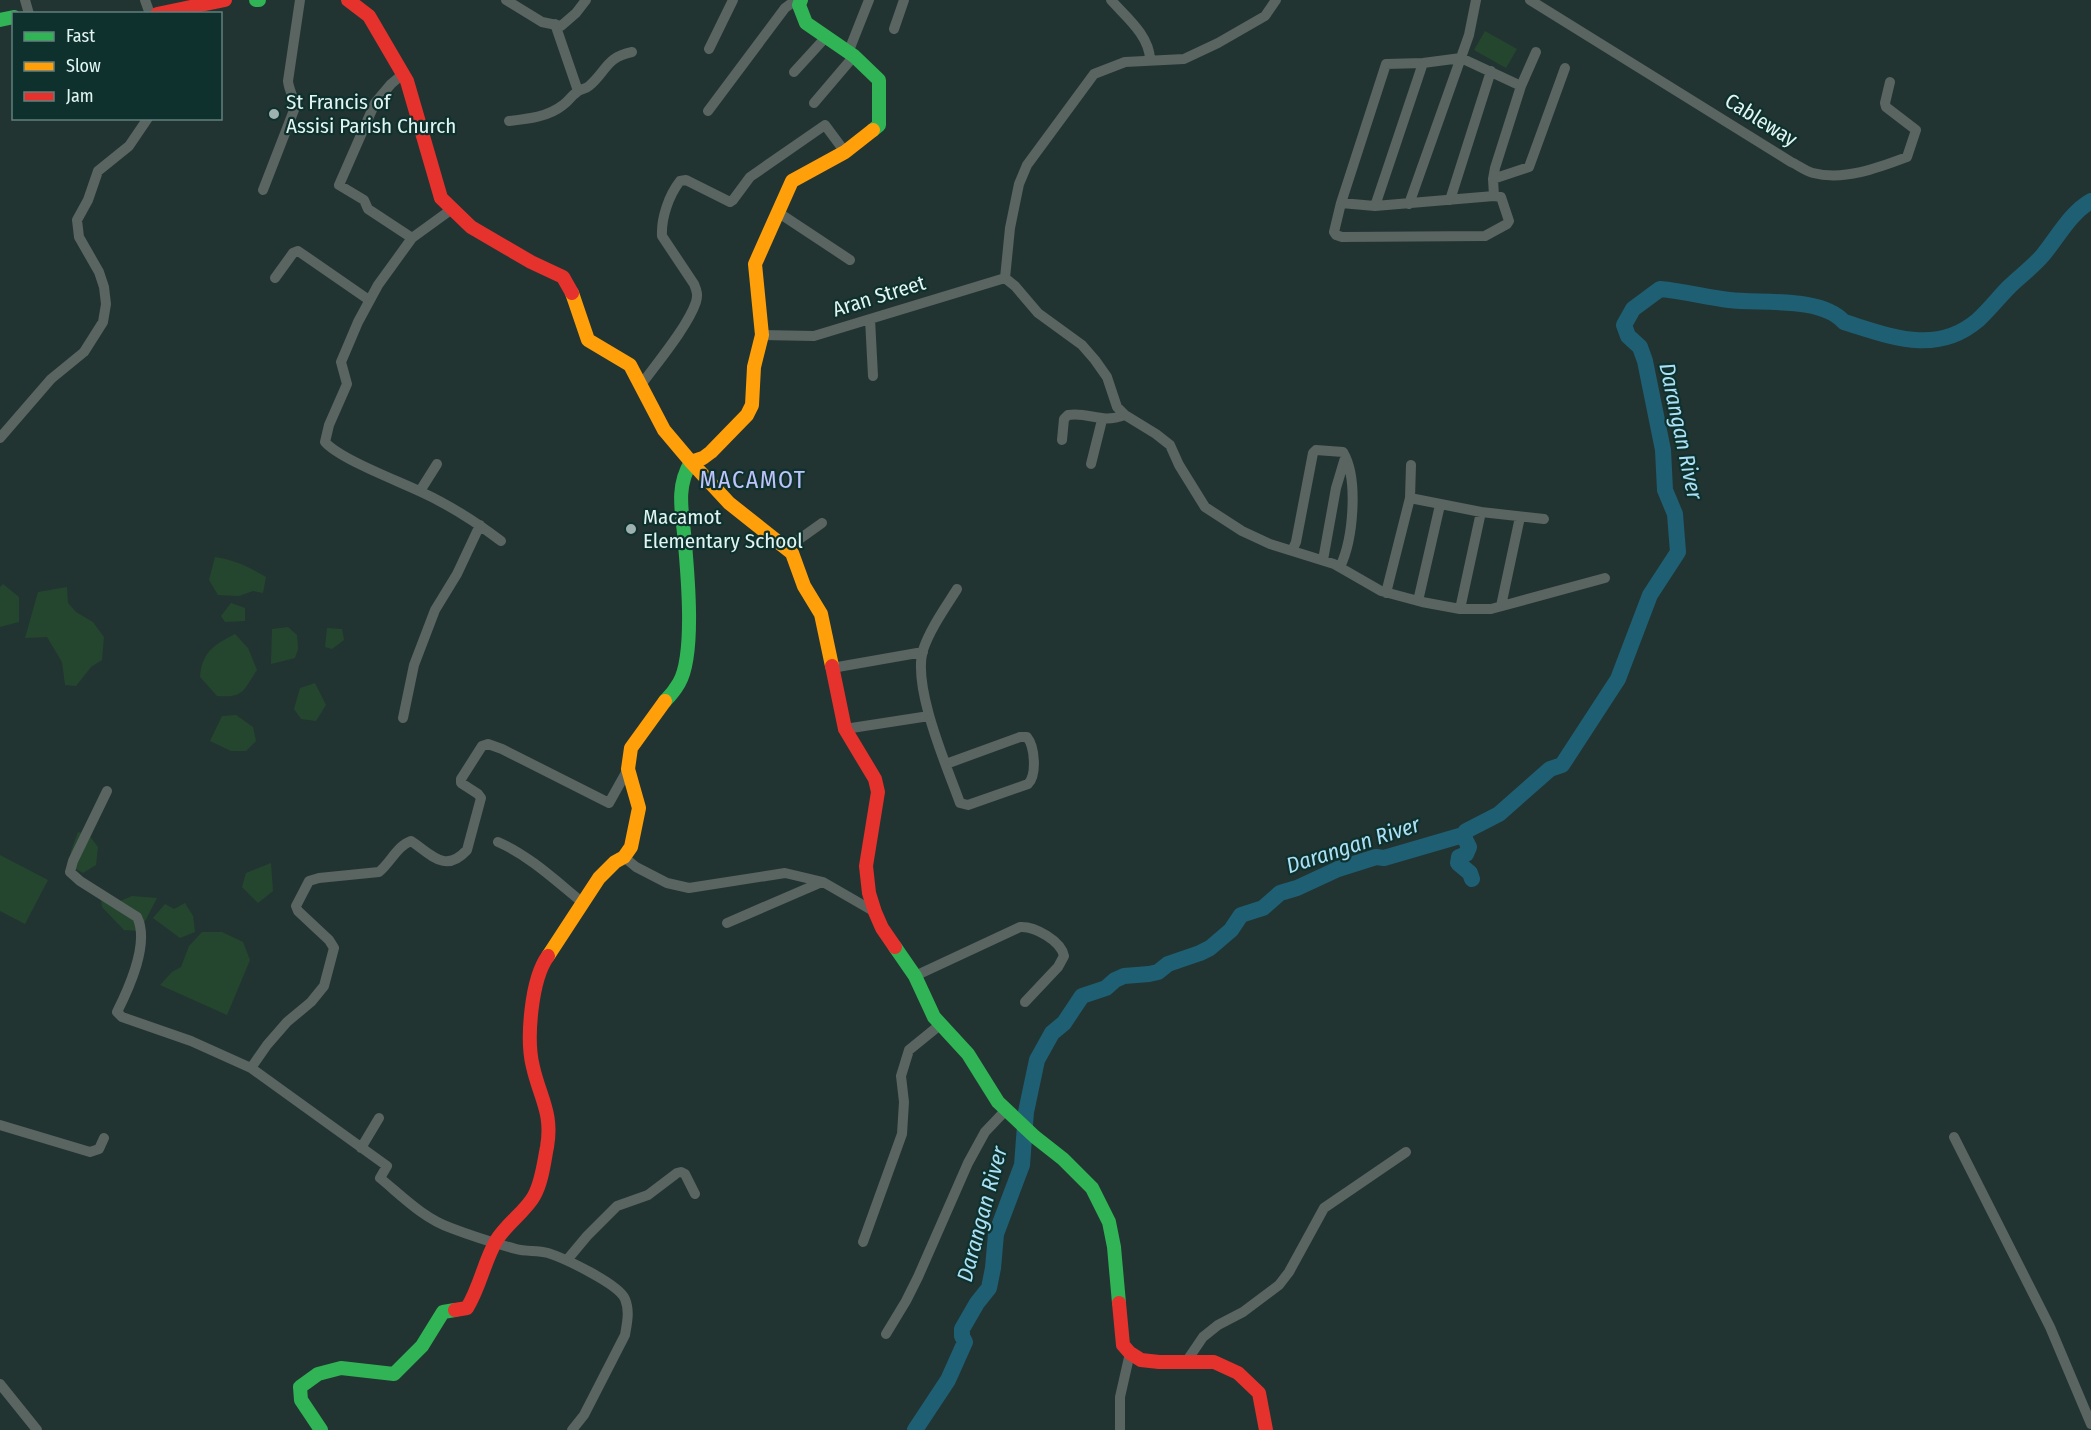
<svg xmlns="http://www.w3.org/2000/svg" width="2091" height="1430" viewBox="0 0 2091 1430" font-family="'Fira Sans Condensed',sans-serif">
	<rect width="100%" height="100%" fill="#213432"/>
	<path fill="#25462e" d="M1485,31l32,18 -11,19 -32,-18z
		M215,557c20,3 34,10 51,20l-3,16 -10,-2 -14,5 -21,-1 -9,-15z
		M3,584l16,13v25l-19,5v-40z
		M67,587l1,16 8,9 17,10 11,15 -2,23 -11,7 -15,19 -11,-1 -3,-23 -15,-25 -22,1 13,-46z
		M231,603l14,5v13l-20,1 -4,-6z
		M288,627l9,8 1,14 -3,9 -24,6 1,-35z
		M327,628l15,1 2,11 -12,9 -7,-2z
		M235,634l13,14 9,22c-14,21 -13,28 -40,26l-17,-19c2,-25 14,-32 35,-43z
		M315,683l11,22 -10,16 -15,-2 -7,-10 6,-21z
		M236,715l17,12 3,14 -10,10h-15l-21,-10 12,-25z
		M78,832l11,3 9,12 -2,18 -13,8 -14,-8 2,-14z
		M0,855l48,25 -23,44 -25,-13z
		M271,863l2,28 -15,12 -16,-16 4,-14z
		M100,892l18,10 14,-6 25,2 -17,33 -16,-1 -22,-23z
		M185,903l8,13 2,16 -15,6 -27,-20 12,-14 9,5z
		M202,932h20l21,10 7,18 -23,55 -67,-30 12,-13 9,-5 8,-21z"/>
	<g fill="none" stroke-linecap="round" stroke-linejoin="round">
		<path stroke="#1f5f74" stroke-width="16" d="M1472,879l-2,-6 -12,-10 1,-6 7,-3 3,-7 -6,-12 3,-4 33,-17 51,-45 12,-4 56,-86 32,-84 28,-43 -3,-38 -10,-24 -2,-40 -18,-89 -5,-14 -12,-11 -4,-11 9,-16 27,-20c23,2 46,8 69,11 32,4 92,-4 115,22 46,14 92,34 134,-2 11,-10 21,-23 31,-33 11,-11 24,-20 34,-32 14,-17 28,-43 48,-54
			M915,1430l33,-50 17,-38 -3,-6v-7l15,-26 12,-15 4,-20 3,-34 26,-69 4,-53 11,-52 15,-27 12,-10 18,-27 24,-8 9,-8 9,-4 25,-2 9,-2 10,-8 32,-11 10,-5 21,-18 10,-15 22,-7 17,-15 17,-5 41,-19 38,-12 8,1 79,-23"/>
		<path stroke="#5a6461" stroke-width="10" d="M25,0l4,14
			M145,0l5,14
			M506,0l36,22 19,4 15,-13 10,-13
			M1111,0c15,17 38,35 39,59
			M1530,0l261,162c7,3 14,9 22,11 31,8 65,-5 94,-16l9,-27 -30,-23 -1,-4 5,-21
			M555,24l23,67
			M894,29l10,-29
			M709,49l24,-49
			M848,53l21,-53
			M794,72l32,-35
			M403,74l-12,10 -16,19 -36,82 25,15 4,9 44,29 -34,47 -20,37 -17,40 6,22 -18,41 -4,17c15,17 71,38 94,49 29,13 57,31 82,50
			M814,103l40,-47
			M708,111l77,-103 11,-8
			M509,121c19,-2 39,-4 54,-16 5,-3 8,-9 14,-13 3,-3 9,-3 12,-6 17,-14 17,-29 43,-34
			M1493,179l36,-12 36,-99
			M263,190l31,-80c2,-11 -5,-18 -6,-29l12,-81
			M1494,196l7,1 8,24 -2,3 -22,12 -143,1 -6,-2 -2,-3 7,-29 45,-139 37,-1 38,-5 60,28
			M1450,200l41,-129
			M1341,203l34,3 119,-10 -1,-17 2,-11 26,-82 15,-34
			M1409,204l60,-169 7,-35
			M1375,206l48,-143
			M779,213l71,47
			M412,238l40,-29
			M275,278l18,-25 5,-2 71,49
			M1005,278l10,8 23,27 44,32 13,15 12,17 10,30 8,8 31,19 14,11 9,20 26,42 37,24 28,13 64,20 47,27 41,11 38,7h31l114,-31
			M1005,278l5,-50 9,-44 8,-19 67,-91 31,-12 59,-3 34,-16 47,-27 11,-16
			M870,319l3,57
			M762,335l52,1 191,-58
			M641,385c16,-22 47,-59 55,-83 2,-7 1,-11 -2,-18l-32,-48c-1,-18 7,-41 18,-55l6,-1 44,22 3,-2 17,-23 75,-52 20,27
			M0,438l51,-59 33,-27 19,-30 3,-18 -2,-17 -5,-15 -20,-35 -2,-17 11,-20 10,-29 31,-25 19,-28
			M1062,440l2,-21 4,-4c23,-3 32,9 57,0
			M1091,464l11,-44
			M420,491l17,-27
			M1410,498l71,14 63,7
			M787,548l35,-25
			M1292,551l4,-9 17,-89 3,-3 27,2c16,27 10,88 -3,115
			M1323,560l13,-72 9,-30
			M1386,593l24,-95 1,-33
			M1418,601l22,-96
			M1501,606l19,-89
			M1460,609l21,-97
			M832,668l91,-16
			M403,718l11,-53 21,-55 22,-36 23,-49
			M845,729l84,-13
			M946,764l74,-27h7c8,10 10,38 1,47l-60,21 -8,-2c-13,-36 -48,-116 -37,-153 7,-21 22,-42 34,-61
			M107,791l-34,70 -3,11 10,9 57,36c13,26 -8,71 -20,95l5,5 69,24 60,27 136,98 -7,12c22,18 43,40 71,50 21,8 43,15 65,21 10,3 21,1 32,4 16,5 71,31 77,46 5,12 2,24 0,36l-41,80 -12,15
			M498,842c32,14 58,39 85,61
			M624,857l12,10 31,16 22,5 96,-15 38,9 52,30
			M727,923l95,-41
			M915,976l105,-49c15,-1 41,14 44,29l-6,11 -33,35
			M251,1068l16,-23 20,-23 24,-20 13,-16 10,-38 -5,-8 -31,-29 -2,-5 13,-25 10,-3 60,-6c12,-10 18,-26 32,-31 20,13 34,33 56,9l14,-52 -3,-4 -17,-11v-4l21,-33 6,-2 14,5 107,54 19,-34
			M0,1125l90,27 9,-3 5,-11
			M1954,1137l96,190 41,97
			M361,1148l18,-30
			M863,1242l39,-108 2,-32 -3,-26 8,-26 32,-26
			M567,1260l20,-24 30,-30 31,-11 29,-22 4,-1 4,2 10,20
			M886,1334l20,-33 12,-24 50,-114 17,-31 20,-21
			M1186,1362l17,-25 15,-12 25,-13 36,-27 10,-13 35,-64 82,-56
			M0,1384l37,46
			M1120,1430v-33l10,-44"/>
		<path stroke="#30b455" stroke-width="14" d="M256,0h3
			M801,0l-2,5 7,18 48,33 25,24v45l-6,5
			M0,20l14,-3
			M665,701c5,-5 10,-11 14,-18 17,-29 8,-116 5,-150 -3,-26 -7,-48 7,-71
			M895,947l20,29 19,41 34,37 30,48 37,35 28,22 29,29 17,34 5,25 5,56
			M321,1430l-20,-30 -1,-13 18,-13 23,-6 53,6 28,-28 21,-34 12,-2"/>
		<path stroke="#ff9f0a" stroke-width="14" d="M572,293l16,47 42,25 34,65 27,32 38,41 63,50 12,33 17,28 11,52
			M691,462l12,-4 8,-6 36,-37 5,-10 2,-38 8,-32 -7,-71 37,-83 53,-29 28,-22
			M548,956l51,-78 16,-16 9,-5 7,-10 8,-39 -11,-39 3,-21 34,-47"/>
		<path stroke="#e5322d" stroke-width="14" d="M348,0l21,16 38,65 34,117 30,29 60,35 32,15 9,16
			M157,14l68,-14
			M832,666l13,63 30,50 3,13 -12,74 3,27 6,19 7,16 13,19
			M1119,1303l4,42 7,8 11,7 18,2h55l24,11 21,20 7,37
			M455,1310l12,-2c13,-21 17,-46 29,-67 10,-17 30,-30 38,-45 8,-14 10,-34 13,-49 6,-34 -7,-49 -14,-80 -7,-27 -2,-88 15,-111"/>
	</g>
	<g fill="#9eb1af" stroke="#0e312e" stroke-width="2">
		<circle cx="274" cy="114" r="6"/>
		<circle cx="631" cy="529" r="6"/>
	</g>
	<g text-anchor="middle" dominant-baseline="central" stroke-width="4.5" stroke-linejoin="round" paint-order="stroke">
		<g font-size="21" fill="#e2f5f3" stroke="#0e312e" text-anchor="start">
			<text x="286" y="102">St Francis of<tspan x="286" dy="24">Assisi Parish Church</tspan></text>
			<text x="643" y="517">Macamot<tspan x="643" dy="24">Elementary School</tspan></text>
		</g>
		<g font-size="21" fill="#e2f5f3" stroke="#0e312e">
			<text transform="translate(1761 120) rotate(32)">Cableway</text>
			<text transform="translate(879 296) rotate(-17)">Aran Street</text>
		</g>
		<g font-size="22" font-style="italic" fill="#abe1f7" stroke="#0e312e">
			<text transform="translate(1681 431) rotate(78)">Darangan River</text>
			<text transform="translate(1353 845) rotate(-18)">Darangan River</text>
			<text transform="translate(982 1214) rotate(-75)">Darangan River</text>
		</g>
		<g font-size="24" letter-spacing="1.5" fill="#bec3fc" stroke="#0e312e">
			<text x="753" y="480">MACAMOT</text>
		</g>
	</g>
	<rect x="12" y="12" width="210" height="108" fill="#0e312e" stroke="#637f7d" stroke-width="1.5"/>
	<rect x="24" y="32" width="30" height="9" fill="#30b455" stroke="#637f7d" stroke-width="1.5"/>
	<text x="66" y="42" font-size="18" fill="#e2f5f3">Fast</text>
	<rect x="24" y="62" width="30" height="9" fill="#ff9f0a" stroke="#637f7d" stroke-width="1.5"/>
	<text x="66" y="72" font-size="18" fill="#e2f5f3">Slow</text>
	<rect x="24" y="92" width="30" height="9" fill="#e5322d" stroke="#637f7d" stroke-width="1.5"/>
	<text x="66" y="102" font-size="18" fill="#e2f5f3">Jam</text>
</svg>
